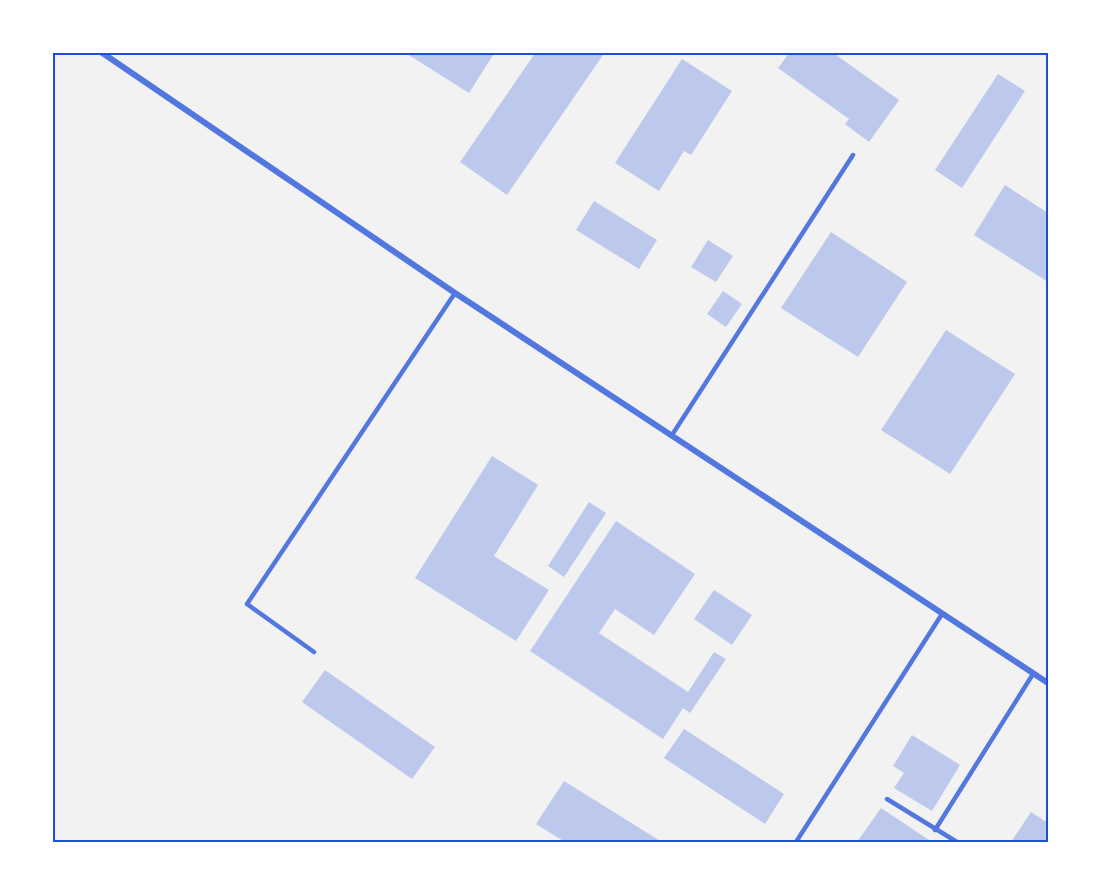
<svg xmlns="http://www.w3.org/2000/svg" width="1101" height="895" viewBox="0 0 1101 895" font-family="'Source Sans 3',sans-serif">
	<rect width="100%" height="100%" fill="#f2f2f2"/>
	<path fill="#bdc9ec" d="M404,52h91l-26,41z
		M536,52h69l-98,143 -47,-33z
		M790,52h42l67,48 -30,42 -24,-18 4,-5 -71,-51z
		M682,59l50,32 -41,64 -7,-4 -25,40 -44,-28z
		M998,74l27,17 -63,97 -27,-18z
		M1005,185l43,28v69l-74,-47z
		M594,201l63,39 -18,29 -63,-39z
		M831,232l76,50 -49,75 -77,-49z
		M708,240l25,16 -17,26 -25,-15z
		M723,291l19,13 -16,23 -19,-13z
		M946,330l69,44 -65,100 -69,-44z
		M492,456l46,29 -44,71 55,34 -33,51 -101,-63z
		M589,502l17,11 -42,64 -16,-11z
		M616,521l79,53 -41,61 -39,-26 -16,24 89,59 26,-40 12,7 -36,54 -7,-5 -20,31 -133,-88z
		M714,590l38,25 -20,30 -38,-26z
		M325,670l110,77 -23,32 -110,-77z
		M684,729l100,65 -19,30 -101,-66z
		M912,735l48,30 -28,46 -38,-23 10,-15 -11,-7z
		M564,781l98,61h-97l-29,-18z
		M881,808l51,34h-75z
		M1031,812l17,11v19h-37z"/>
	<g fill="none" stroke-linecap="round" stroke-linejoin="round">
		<path stroke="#5277de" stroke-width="4.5" d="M672,435l181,-280
			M314,652l-67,-48 208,-311
			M887,799l70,43
			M935,830l98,-156
			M796,842l146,-228"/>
		<path stroke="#5277de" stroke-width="6" d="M101,52l354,241 593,390"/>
	</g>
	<rect width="1101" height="895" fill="none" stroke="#ffffff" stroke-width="108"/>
	<rect x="54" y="54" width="993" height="787" fill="none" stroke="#1d4ed8" stroke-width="2"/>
</svg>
